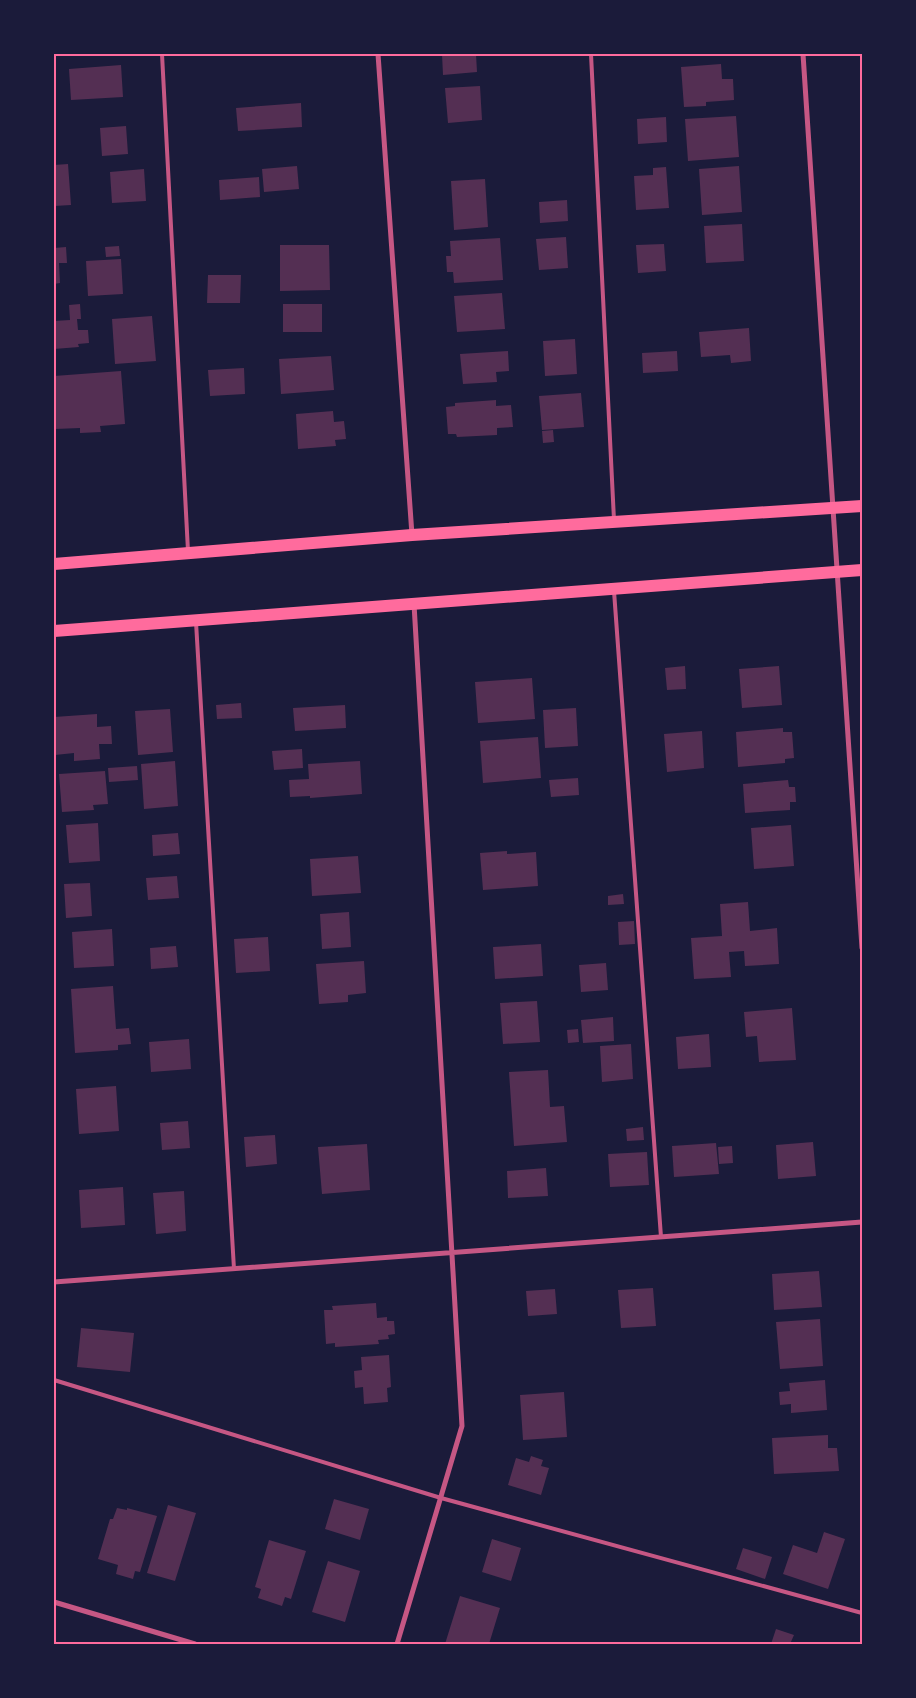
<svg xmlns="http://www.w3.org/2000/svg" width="916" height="1698" viewBox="0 0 916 1698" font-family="'Source Sans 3',sans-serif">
	<rect width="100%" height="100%" fill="#1b1b3a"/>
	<path fill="#542f53" d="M442,54h34l1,18 -34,3z
		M721,64l1,15h11l1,21 -28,2v4l-22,1 -3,-40z
		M121,65l2,32 -52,3 -2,-31z
		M480,86l2,34 -34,3 -3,-35z
		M301,103l1,24 -64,4 -2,-23z
		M736,116l3,41 -51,4 -3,-42z
		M666,117l1,25 -29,2 -1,-25z
		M126,126l2,28 -26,2 -2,-28z
		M68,164l3,41 -17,1v-41z
		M297,166l2,23 -35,3 -2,-23z
		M739,166l3,46 -40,3 -3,-46z
		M666,167l3,41 -33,2 -2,-34 19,-1v-7z
		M144,169l2,32 -34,2 -2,-31z
		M259,177l1,20 -40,3 -1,-20z
		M485,179l3,48 -34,3 -3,-49z
		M567,200l1,21 -28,2 -1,-21z
		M742,224l2,37 -38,2 -2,-37z
		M566,237l2,31 -29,2 -3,-31z
		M500,238l3,42 -49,3 -1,-11h-6l-1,-16h5l-1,-15z
		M664,244l2,27 -28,2 -2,-28z
		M280,245h49l1,45 -50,1z
		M119,246l1,10 -14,1 -1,-10z
		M66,247l1,16h-8l1,20 -6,1v-36z
		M121,259l2,35 -35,2 -2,-35z
		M208,275h33l-1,28h-33z
		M502,293l3,36 -48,3 -3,-36z
		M80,304l1,15h-4l1,11h10l1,13 -11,1 1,3 -25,2v-28l16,-1 -1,-15z
		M283,304h39v28h-39z
		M152,316l4,45 -41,3 -3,-45z
		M749,328l2,33 -20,2 -1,-8 -29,2 -2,-25z
		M575,339l2,35 -32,2 -2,-35z
		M508,351l1,20 -13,1 1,10 -34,2 -3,-30z
		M677,351l1,20 -35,2 -1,-20z
		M331,356l3,34 -53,4 -2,-35z
		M244,368l1,26 -35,2 -2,-26z
		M121,371l4,53 -25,2 1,6 -21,1v-5l-25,1 -1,-53z
		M581,393l3,34 -42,3 -3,-34z
		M496,400v6l15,-1 2,22 -16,1v7l-40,2 -1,-3h-8l-2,-27 9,-1v-3z
		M333,411l1,11 10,-1 2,18 -11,1 1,6 -38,3 -2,-35z
		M553,430l1,12 -11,1 -1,-12z
		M685,666l1,23 -19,1 -2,-22z
		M779,666l3,39 -40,3 -3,-39z
		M532,678l3,41 -57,4 -3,-41z
		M241,703l1,15 -25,1 -1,-14z
		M345,705l1,23 -51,3 -2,-23z
		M576,708l2,38 -33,2 -2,-38z
		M170,709l3,43 -35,3 -3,-44z
		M97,714v13l14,-1 1,18h-13l1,15 -26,2v-8l-19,2 -1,-38z
		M783,728v4h9l2,26 -9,1v4l-47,4 -2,-35z
		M702,731l2,37 -37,4 -3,-38z
		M538,737l3,41 -58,5 -3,-42z
		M302,749l1,19 -29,2 -2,-19z
		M175,761l3,45 -34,3 -3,-45z
		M360,761l2,33 -52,4v-2l-20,1 -1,-17 20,-1 -1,-15z
		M137,766l1,14 -29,2 -1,-14z
		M105,771l3,33 -15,1 1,5 -32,2 -3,-38z
		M578,778l1,17 -28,2 -2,-17z
		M788,780l1,7h6l1,15h-6v8l-45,3 -2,-29z
		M98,823l2,38 -31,2 -3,-38z
		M791,825l3,41 -40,3 -3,-41z
		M178,833l2,21 -27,2 -1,-21z
		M507,851v3l29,-2 2,34 -55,4 -3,-37z
		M358,856l3,37 -49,3 -2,-37z
		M177,876l2,22 -31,2 -2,-22z
		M90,883l2,33 -26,2 -2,-34z
		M623,894l1,10 -16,1v-9z
		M748,902l2,29 27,-3 2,36 -34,2 -1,-15 -15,1 2,25 -37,2 -3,-41 31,-2 -2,-32z
		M349,912l2,35 -29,2 -2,-35z
		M634,921l1,23 -16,1 -1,-23z
		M112,929l2,37 -40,2 -2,-36z
		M268,937l2,34 -34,2 -2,-34z
		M541,944l2,32 -48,3 -2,-32z
		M176,946l2,21 -27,2 -1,-21z
		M364,961l2,32 -18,2v7l-29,2 -3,-40z
		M606,963l2,27 -27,2 -2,-27z
		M113,986l3,43 13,-1 2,16 -13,1v5l-43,3 -4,-64z
		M537,1001l3,41 -37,2 -3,-41z
		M792,1008l4,52 -37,2 -2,-26 -11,1 -2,-25z
		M613,1017l1,24 -31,2 -2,-23z
		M578,1029l1,13 -11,1 -1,-13z
		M709,1034l2,33 -33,2 -2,-32z
		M189,1039l2,30 -40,3 -2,-30z
		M631,1044l2,35 -31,3 -2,-36z
		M548,1070l2,37 14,-1 3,36 -53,4 -5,-74z
		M116,1086l3,45 -40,3 -3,-45z
		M188,1121l2,27 -28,2 -2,-27z
		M643,1127l1,13 -17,1 -1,-12z
		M275,1135l2,29 -31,3 -2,-30z
		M813,1142l3,34 -38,3 -2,-34z
		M716,1143l3,31 -45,3 -2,-31z
		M367,1144l3,46 -48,4 -4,-47z
		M732,1146l1,17 -14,1 -1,-17z
		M647,1152l2,33 -39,2 -2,-33z
		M546,1168l2,28 -40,2 -1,-27z
		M123,1187l2,38 -44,3 -2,-38z
		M184,1191l2,40 -30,3 -3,-41z
		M819,1271l3,36 -48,3 -2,-36z
		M653,1288l3,38 -35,2 -3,-38z
		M555,1289l2,25 -29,2 -2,-25z
		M376,1303l1,15 10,-1v4h7l1,13 -7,1 1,4 -11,1 1,4 -44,3v-4l-9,1 -2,-34h9l-1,-4z
		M820,1319l3,47 -43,3 -4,-47z
		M81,1328l53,5 -4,39 -53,-5z
		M389,1355l2,32 -4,1 1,14 -24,2 -1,-17 -8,1 -1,-17 8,-1 -1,-13z
		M825,1380l2,30 -36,3v-9l-11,1 -1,-13 11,-1 -1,-8z
		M564,1392l3,45 -44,3 -3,-45z
		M828,1435v13h9l2,23 -65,3 -2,-36z
		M531,1456l12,4 -2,6 8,2 -8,27 -33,-10 8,-27 13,4z
		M334,1499l35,10 -9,31 -35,-11z
		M168,1505l28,8 -21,68 -28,-8z
		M117,1508l10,2v-2l30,8 -17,56 -5,-1 -2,8 -17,-5 2,-9 -20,-6 12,-40h3z
		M824,1532l21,7 -17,50 -45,-15 10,-29 24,8z
		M492,1539l29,9 -10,33 -29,-9z
		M269,1540l37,11 -15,48 -6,-2 -3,9 -24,-8 3,-9 -6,-2z
		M743,1548l29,9 -7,22 -29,-10z
		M328,1561l32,10 -15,51 -33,-10z
		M460,1596l40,12 -11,36h-44z
		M776,1629l18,6 -4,9h-19z"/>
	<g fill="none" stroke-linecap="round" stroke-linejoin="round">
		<path stroke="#c65784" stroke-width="4" d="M162,54l26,497
			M591,54l23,466
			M614,591l47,646
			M196,622l38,647
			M54,1380l387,118 421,115"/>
		<path stroke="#c65784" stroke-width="5" d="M378,54l34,481
			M803,54l59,894
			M54,1282l808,-60
			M54,1602l141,42
			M397,1644l65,-218 -48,-822"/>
		<path stroke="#ff6b9d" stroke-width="12" d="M54,564l358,-29 450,-29
			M54,631l808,-61"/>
	</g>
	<rect width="916" height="1698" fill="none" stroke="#1b1b3a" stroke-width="110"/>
	<rect x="55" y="55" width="806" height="1588" fill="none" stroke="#ff6b9d" stroke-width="2"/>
</svg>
